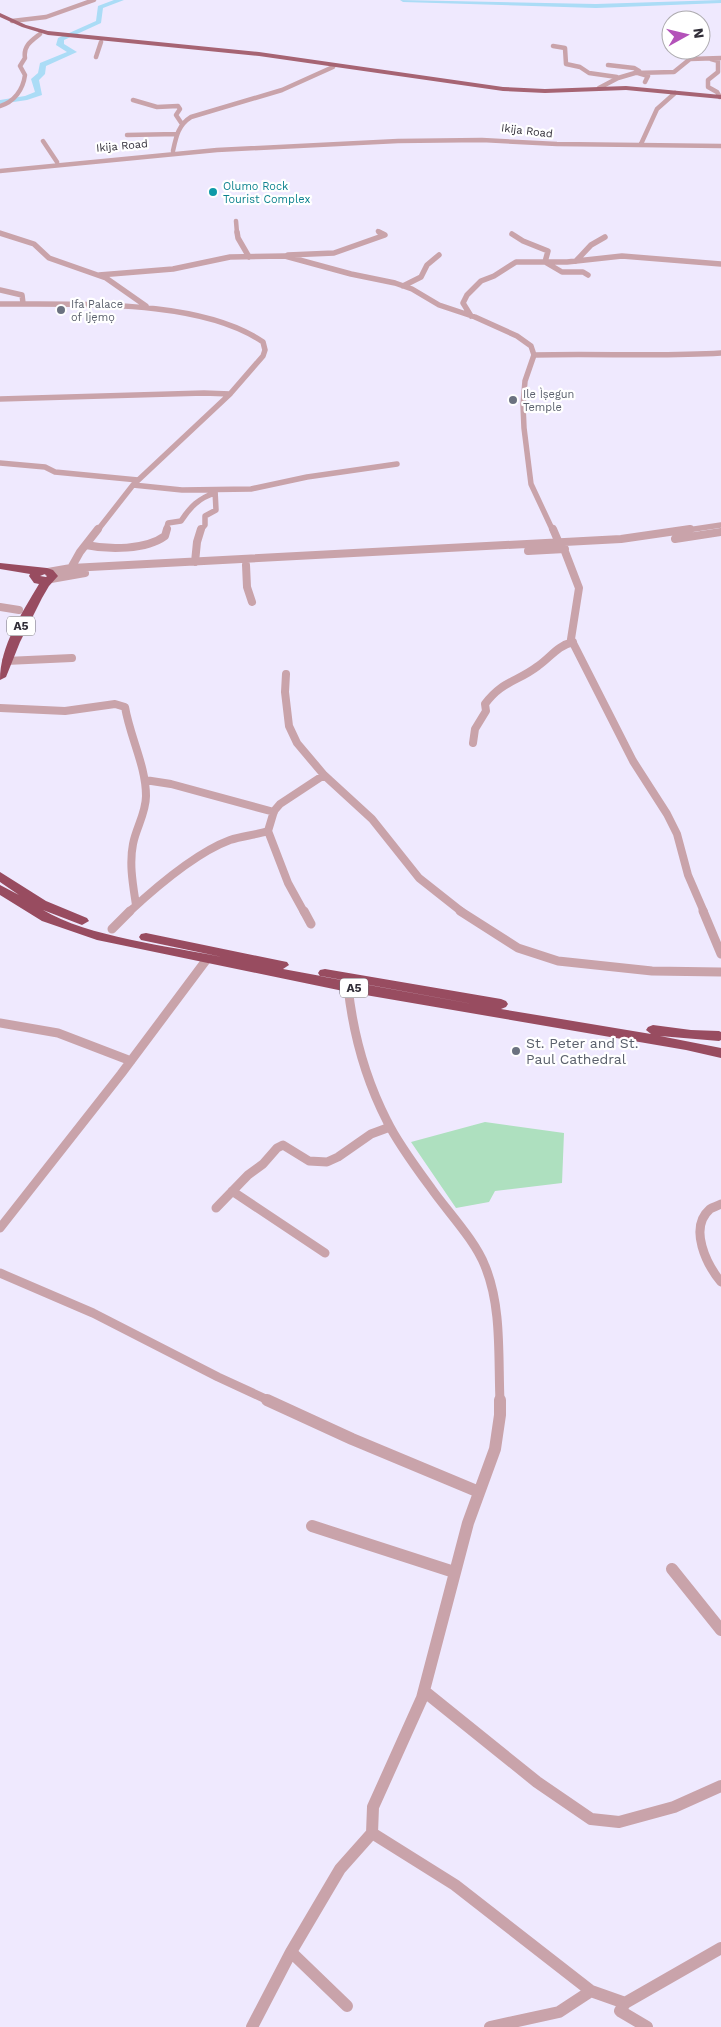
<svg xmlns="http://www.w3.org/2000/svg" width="721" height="2027" viewBox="0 0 721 2027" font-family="'Work Sans',sans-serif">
	<rect width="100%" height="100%" fill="#efe9fe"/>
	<path fill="#aee0bf" d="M485,1122l79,11 -2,50 -67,8 -6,11 -33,6 -45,-66z"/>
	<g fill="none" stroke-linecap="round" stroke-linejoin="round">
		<path fill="#abdcf6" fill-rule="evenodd" d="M114,0h10l-21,8 -2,15 -37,17v4l13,8 -31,14 -1,8 -6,6 3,15 -15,5 -27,4v-4l25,-4 10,-4 -4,-13 7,-6 2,-10 27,-11 -11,-7 2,-7 38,-17 2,-15z
			M400,0l196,4 125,-4v3l-125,5 -193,-6z"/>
		<path stroke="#c9a3aa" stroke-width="4.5" d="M12,21l34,-4 48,-17
			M553,46l12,2 1,16 14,3 9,6 28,4
			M96,57l5,-15
			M711,59l7,2v11l-10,8v7l9,5 3,5
			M608,65l26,3 5,3
			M638,73l10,3 -3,6
			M599,88l19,-10 17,-5 39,-1 16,-13 31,-1
			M133,100l24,7 21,-1 2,3 -4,6 6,9
			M0,106c14,-4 23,-16 25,-31l-5,-9 5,-8c-2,-12 6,-17 15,-24
			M127,135l50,-1
			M43,141l14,21
			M641,144l16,-35 18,-16
			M173,151c3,-14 5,-26 18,-34l91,-27 51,-23
			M0,171l217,-21 181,-9 84,-1 75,4 164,2
			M236,221l1,12
			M378,231l3,2"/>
		<path stroke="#c9a3aa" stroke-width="5.5" d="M237,232l1,6 11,19
			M0,233l34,11 15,14 57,20 40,28
			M512,234l11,7 25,10 -3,11 17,10h21l5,3
			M288,255l46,-2 51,-18 -6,-3
			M576,261l15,-16 14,-8
			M99,275l74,-6 57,-12 55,-1 66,18 44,9 17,6 27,16 36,12 42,19 14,10 3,9
			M403,286l18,-9 6,-12 12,-10
			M0,290l22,5 1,8
			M0,304c76,1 199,-6 263,38l2,8 -2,6 -33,38 -97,91 -36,46
			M471,316l-8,-13 4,-8 14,-14 13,-5 22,-14h51l55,-6 99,8
			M534,355l-9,26 -2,24 1,23 7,56 22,47
			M534,355c62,-2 125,2 187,-2
			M0,399l204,-6 26,1
			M0,463l45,4 10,5 83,8
			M133,485l49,5 69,-1 56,-12 90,-13
			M166,531l2,-8 13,-2c9,-14 18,-23 34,-28
			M200,531l5,-6v-9l11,-6 -1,-20
			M681,531l40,-6"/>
		<path stroke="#c9a3aa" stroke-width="8" d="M553,529l6,14
			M675,539l46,-7
			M86,545c23,5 60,5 79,-9l2,-7
			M564,549l15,39 -8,51 62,122 34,53 10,20 11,41 16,37
			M528,551l37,-2
			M195,562l2,-20 4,-13
			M246,565l1,22 5,15
			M71,568l9,-16 18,-23
			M48,572l23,-4 550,-29 69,-10
			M51,579l34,-6
			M0,607l19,3
			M6,661l66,-3
			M286,674l-1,18 4,34 8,17 27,32 48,44 47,59 43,34
			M0,708l65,3 50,-7 10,3c5,30 21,59 21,89 0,17 -10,32 -13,48 -4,20 0,41 3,61
			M473,743l2,-14 11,-18 -1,-7c17,-23 32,-22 53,-38 13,-9 19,-20 35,-24
			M145,780l26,4 103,28
			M268,831l20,52 16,29
			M129,912c27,-25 66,-59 101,-72 12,-4 26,-5 38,-9l6,-20 6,-7 44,-29"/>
		<path stroke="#c9a3aa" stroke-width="9" d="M304,911l7,13
			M460,911l58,37 40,13 94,10 69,1
			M703,911l18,43
			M112,929l18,-18
			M348,987c5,46 18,93 39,134 10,21 30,48 44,67 16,23 44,52 54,78 17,41 13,91 15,135
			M0,1023l58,10 73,28
			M232,1191l93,62
			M721,1204c-3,2 -8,3 -11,5 -22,19 -3,56 11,73
			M216,1208l32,-33 15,-11 14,-16 6,-3 26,16 18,1 11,-5 33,-23 19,-7
			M0,1228l121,-154 86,-115
			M0,1273l93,40 125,64 52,24"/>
		<path stroke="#c9a3aa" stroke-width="12" d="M267,1400l85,39 127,53
			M312,1526l142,46
			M672,1569l49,61
			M424,1691l113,91 54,37 28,3 55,-15 47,-21
			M372,1833l83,52 136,106 34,12 -5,8 27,16
			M291,1952l56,54
			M625,2003l96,-55
			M252,2027l39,-75 49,-83 32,-36 1,-26 49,-109 46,-175 27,-74 5,-34v-15
			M490,2027l69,-15 32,-21"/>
		<path fill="#a66473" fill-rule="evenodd" d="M0,13l26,12 22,6 211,21 244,35 42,2 81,-3 95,9v4l-95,-9 -81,3 -42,-2 -244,-35 -211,-21 -26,-8 -22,-10z"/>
		<path fill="#984c60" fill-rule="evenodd" d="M0,563l47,5 6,2 5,6 -9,10 -7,12 -22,44 -14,35 -6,3c0,-34 22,-67 39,-96l-5,-1 -5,-7 1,-2 -30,-5zM45,574l2,2 -1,1 -6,-1z
			M0,872l46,29 41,17 2,3 -7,4 -39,-15c45,27 126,36 179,47l-81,-17 -2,-3 2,-3 5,-1 136,28 5,1 2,3 -6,4 206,38 -164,-30 -5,-1 -2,-3 2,-3 5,-1 176,30 5,2 2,3 -2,3 -5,2 150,25 -5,-4 2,-3 5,-2 38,5 28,1 2,1v8l-2,1 -59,-5 61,12v10l-35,-8 -338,-58 -251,-52 -55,-19 -42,-26v-10l19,10 -19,-13z"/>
	</g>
	<circle fill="#0f9aa8" stroke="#fff" stroke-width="2" cx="213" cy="192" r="5"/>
	<g fill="#6b7280" stroke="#fff" stroke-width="2">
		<circle cx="61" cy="310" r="5"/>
		<circle cx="513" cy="400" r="5"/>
		<circle cx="516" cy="1051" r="5"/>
	</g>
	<g text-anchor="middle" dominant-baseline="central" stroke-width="4.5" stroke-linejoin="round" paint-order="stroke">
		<g font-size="11" fill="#312e38" stroke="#fff">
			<text transform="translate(527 131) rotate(7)">Ikija Road</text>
			<text transform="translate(122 146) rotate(-5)">Ikija Road</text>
		</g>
		<g font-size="11" fill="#0d838f" stroke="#fff" text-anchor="start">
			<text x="223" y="186">Olumo Rock<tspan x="223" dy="13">Tourist Complex</tspan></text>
		</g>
		<g font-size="11" fill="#5b616d" stroke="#fff" text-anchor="start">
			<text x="71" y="304">Ifa Palace<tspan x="71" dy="13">of Ijẹmọ</tspan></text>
			<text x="523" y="394">Ile Ìṣegun<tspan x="523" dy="13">Temple</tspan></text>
		</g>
		<g fill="#fff" stroke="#6f6d74" stroke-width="1">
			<rect x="7" y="616.5" width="28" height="19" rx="4"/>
			<rect x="340" y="978.5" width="28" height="19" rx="4"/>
		</g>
		<g font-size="12" font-weight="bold" fill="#312e38">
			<text x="21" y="626">A5</text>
			<text x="354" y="988">A5</text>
		</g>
		<g font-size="14" fill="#5b616d" stroke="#fff" text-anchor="start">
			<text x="526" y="1043">St. Peter and St.<tspan x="526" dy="16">Paul Cathedral</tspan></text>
		</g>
	</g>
	<g transform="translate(686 35) rotate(82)"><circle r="24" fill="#ffffff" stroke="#adabaf"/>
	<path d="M0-4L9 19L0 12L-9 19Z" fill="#b352b9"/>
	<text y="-8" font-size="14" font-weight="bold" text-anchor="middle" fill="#312e38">N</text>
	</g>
</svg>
